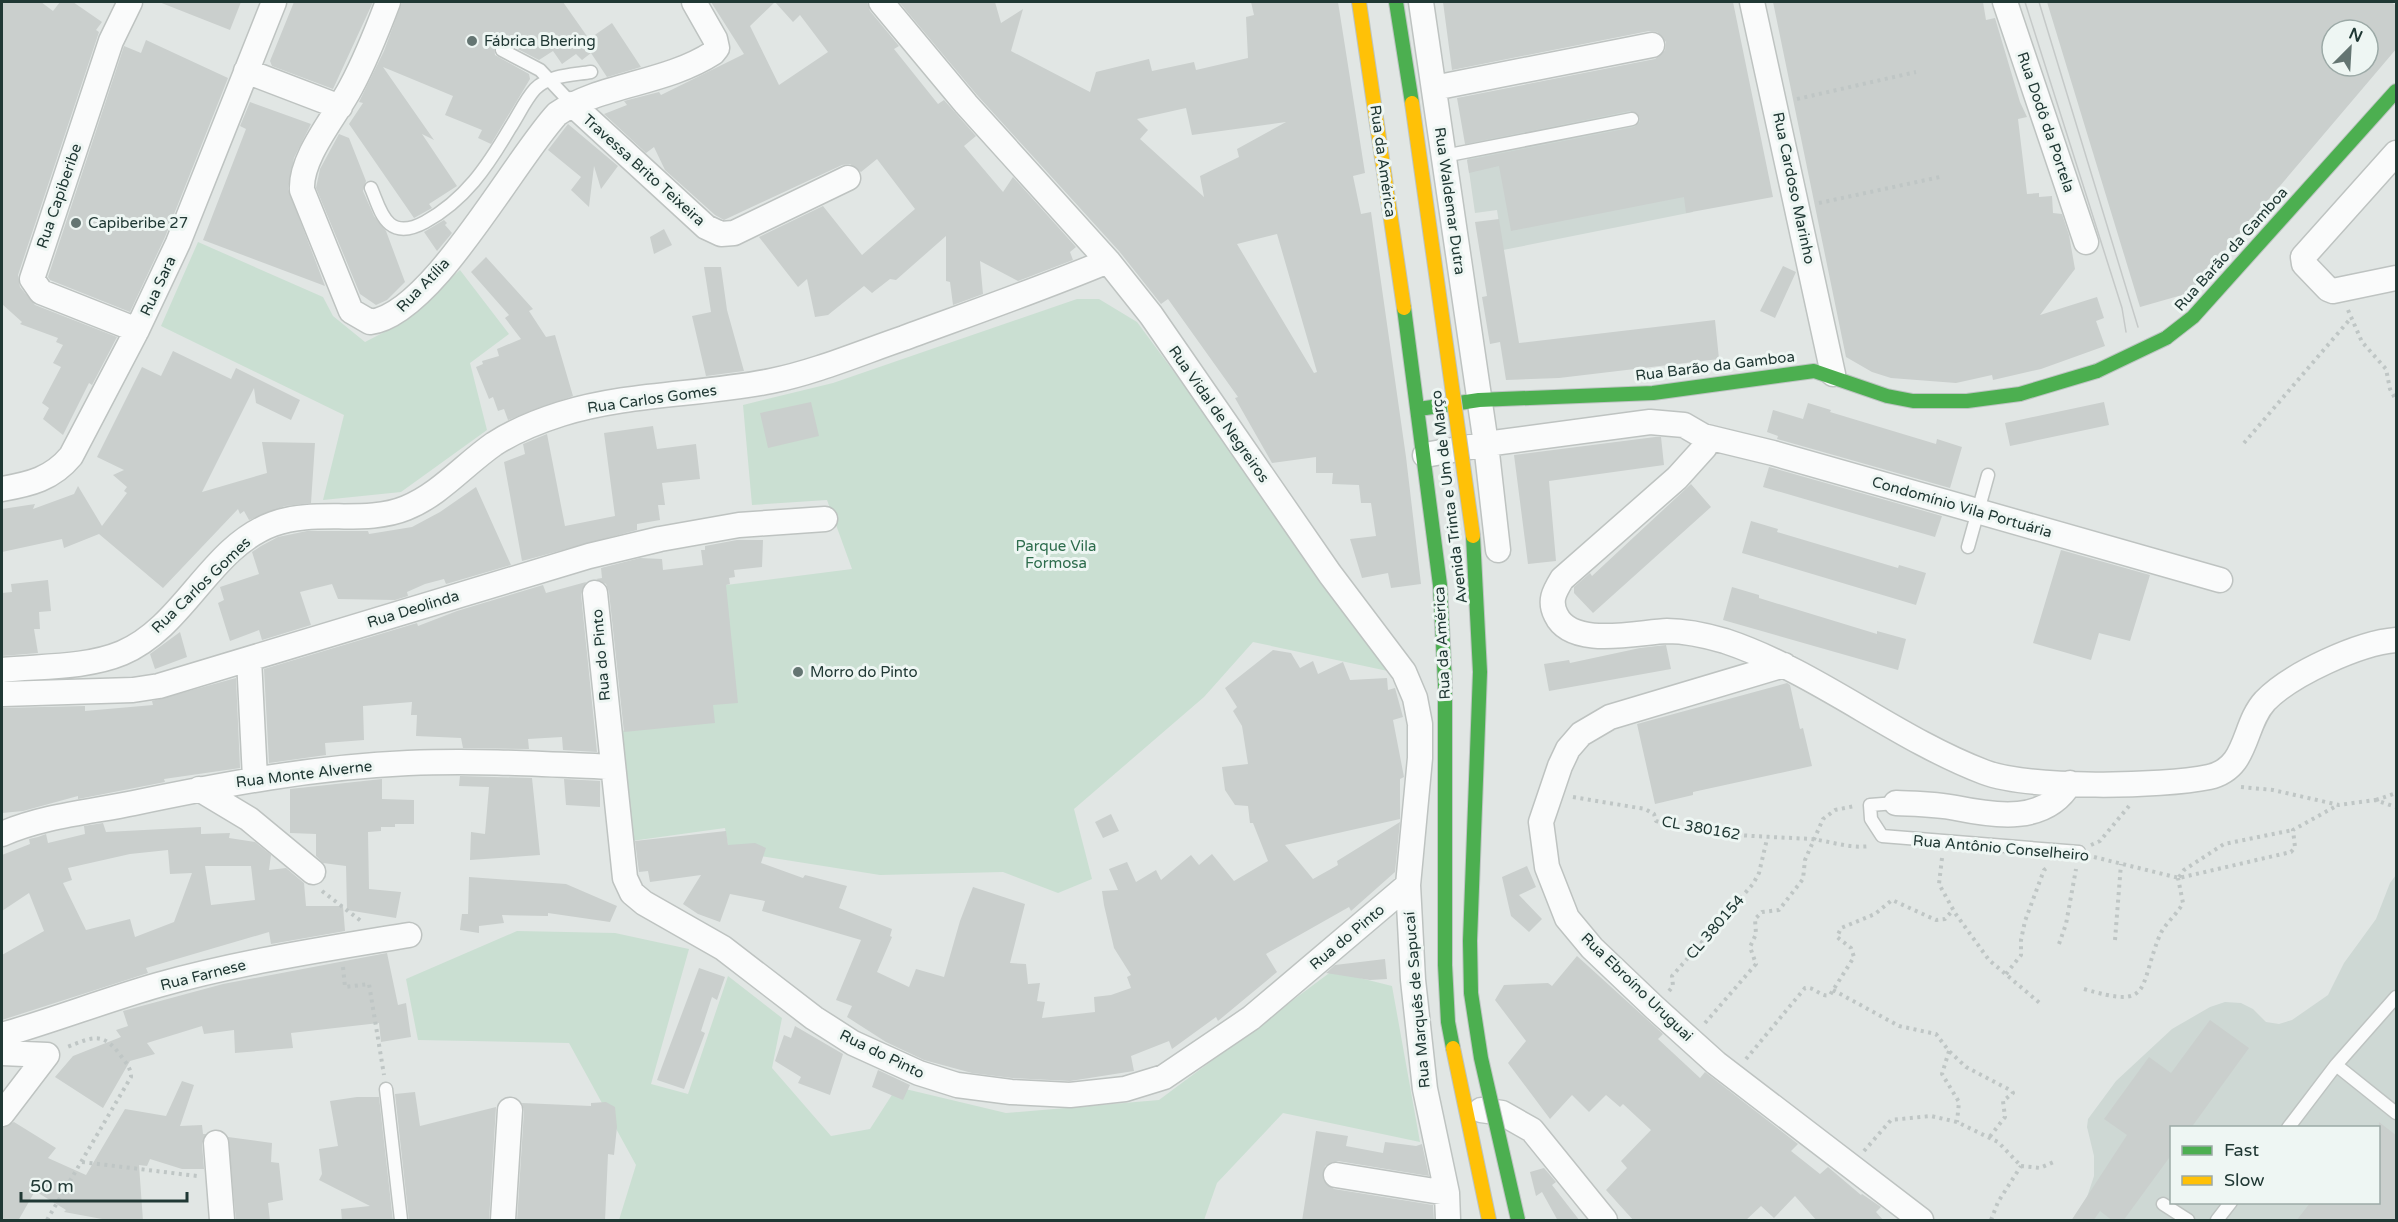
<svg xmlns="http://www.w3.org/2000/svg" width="2398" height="1222" viewBox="0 0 2398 1222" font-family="'Varela Round',sans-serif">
	<rect width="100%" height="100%" fill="#e1e6e4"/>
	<path fill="#ced8d4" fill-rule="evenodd" d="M1675,101l18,111 -190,38 -6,-40 -22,3 -10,-70z
		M2396,875v345h-324l15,-23 7,-21v-20l-7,-29 1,-8 28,-38 56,-52 38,-22 15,-5 16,1 12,6 13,13 13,2 13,-4 36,-25 16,-32 32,-44 14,-36zM2172,1128h206v74h-206z"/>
	<path fill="#cadfd2" d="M198,242l125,55 10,19 32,26 35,-18 60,-54 49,64 -39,29 17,67 -86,62 -78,8 21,-85 -183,-89z
		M1077,299h22l38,23 260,351 -144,-31 -49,55 -130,112 18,70 -34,14 -55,-21 -123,3 -151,-24 -4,-23 -101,14 -10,-110 95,-15 -7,-129 150,-19 -25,-69 -75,5 -9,-100 90,-22z
		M517,931l98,2 74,16 -38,135 37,10 40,-118 54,42 -10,50 59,68 39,-7 27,-42 109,26 153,-13 173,-129 60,15 28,156 -137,-29 -66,70 -13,37h-585l17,-55 -67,-122 -151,-3 -12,-61z"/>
	<path fill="#cacfcd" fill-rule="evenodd" d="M2,2h39l12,9 7,-9h13l29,20 -6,8 3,2 -81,243 2,12 15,18 82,32 -25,48 -3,-2 -26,52 -20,-16 6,-11 -7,-5 19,-36 -8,-4 10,-18 -7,-3 2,-4 -38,-14 2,-2 -20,-18z
		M159,2h82l-11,28z
		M294,2h79l-40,87 -61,-23 -2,-5z
		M402,2h161l26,37 23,-16 29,44 -34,10 -16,-24 -9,7 -6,-6 -14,10 -9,-13 -14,9 -33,-17h-8l-4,4 1,8 34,19 1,5 -39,65 -13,-6 4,-8 -37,-15 8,-19 -70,-29 51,73 -12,-6 35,52 -28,18 3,4 -18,10 -65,-94 14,-21 -4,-1 25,-51z
		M711,2h156l3,9 29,35 -5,3 44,55 6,-4 32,36 -12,10 39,46 10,-15 63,70 -6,5 3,8 -55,21 -38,-20 3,33 -30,11 -3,-23 -4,-1v-45l-50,44 -6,-1 -18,14 -8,-7 -36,29 -13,2 -8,-38 -9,8 -39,-50 64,-31 39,49 53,-46 -38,-50 -16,13 -11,-8 -8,1 -118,55 -9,-5 -50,-45 -11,-23 -8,6 -42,-39 23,-9 -3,-4 35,-9 2,3 83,-41zM775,2l18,20 7,-7 28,37 -49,33 -29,-59z
		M899,2h96l6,21 22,-14 -12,42 79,41 6,-20 53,-13 3,12 42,-9 2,8 52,-12 -2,-41 8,-2 -3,-13h87l27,171 -12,3 8,38 10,-2 35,245 15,127 -30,4 -3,-15 -26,5 -12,-39 26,-3 -5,-33h-10l-2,-18 -27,-1 1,-11h-17v-16l-44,6 -37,-65 3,-1 -70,-98 -7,5 -42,-53 -142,-156zM1186,108l6,27 94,-13 -49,27 2,8 -39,19 4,21 -64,-58 8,-9 -11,-11zM1277,234l40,138 -3,1 -77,-129z
		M1443,2h290l40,195 -87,16 -2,-16 -173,34 -12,-65 -30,7 -2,-13 167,-33 6,-5v-5l-10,-6 -165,33 -8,-46 198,-39 10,-9 1,-8 -9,-10 -8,-1 -197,39z
		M1773,2h210l3,18 9,-2 25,84 7,15 -9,2 9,75 12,-1v4l13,-1 1,17 9,1 7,21 6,34 -35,46 57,-18 7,21 -8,3 9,25 -64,23 -48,11 -1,-5 -36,8 -65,-5 -19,-6 -26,-15z
		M2047,2h344l6,4v42l-208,245 -49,14zM2332,30h36v36h-36z
		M146,40l82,38 -63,159 -35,75 -80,-32 -2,-3 76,-231 17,7z
		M250,102l61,22 -17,34 -6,31 37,97 -122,-46 43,-111 -6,-3z
		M568,124l50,42 -17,23 -7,-23 -5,41 -18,-17 10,-13 -33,-27z
		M339,134l10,4 17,43 -3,10 11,25 12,15 19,51 -18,18 -11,5 -16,-11 -44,-106 4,-19z
		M1499,219l20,124 196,-23 4,39 -160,19 -53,2 -6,-38 -10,2 -8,-47 5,-1 -12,-74z
		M444,220l3,3 -2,2 7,8 -15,18 -13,-19z
		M664,229l8,16 -18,9 -4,-17z
		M486,257l47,52 -4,2 17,26 9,-2 18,61 -65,24 -4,-11 -6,2 -5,-14 -4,2 -13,-32 7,-3 -1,-3 17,-5 -2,-7 24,-10 -16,-21 4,-3 -38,-43z
		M1783,266l13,6 -21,46 -15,-7z
		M704,267h17l6,43 17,61 -38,5 -14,-60 19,-4z
		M173,351l58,28 5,-11 64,32 -9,20 -35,-17 -2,-15 -52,104 65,-19 -5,-31 53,1 -4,60 -26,3 -36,14 -5,-9 -4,3 -2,-5 -75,79 -64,-54 -35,14 -2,-9 -60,13v-43l33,-5 -2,5 41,-15 4,-8 24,40 25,-33 -3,-2 3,-4 -14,-12 11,-5 -27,-13 45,-90 19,9z
		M811,402l8,34 -51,12 -8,-35z
		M2104,402l5,23 -99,21 -5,-23z
		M1808,403l23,7 -1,2 106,32 1,-5 25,8 -12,41 -173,-49 1,-3 -11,-4 6,-22 30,9z
		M653,426l4,23 39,-5 4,35 -38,4 3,22h-7l2,15 -23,4v6l-115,31 -18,-99 21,-8 -2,-10 24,-10 18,92 50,-10 -11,-83z
		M1655,437h6l3,28 -115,16 7,80 -28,3 -14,-109z
		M1769,467l173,49 -7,21 -172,-50z
		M1691,484l20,23 -118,106 -19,-20v-6l16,-14 2,3z
		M476,487l35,78 -65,19 -2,-5 -19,5 -18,8 1,4 -13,4 -57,-1 -6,-15 -32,8 11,33 -49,15 -3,-10 -29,11 -12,-38 6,-3 -4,-13 39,-13 -7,-22 9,-6 17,-9 29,-6h61l1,3 43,-7 28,-15z
		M1751,521l27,8 -1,3 121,36 1,-3 27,8 -10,32 -174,-52z
		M737,540h26l-1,27 -28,3 1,7 -6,1 1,6 -4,1 12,118 -25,2 2,18 -91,9 -15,-140 -3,-8 -10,-5 6,-1 -1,-10 39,-10 22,1 1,11 40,-5 -2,-15h4v-4z
		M2061,550l89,25 -20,66 -31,-8 -8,27 -58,-17z
		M48,580l3,31 -12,1 1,17h-6l4,24 -36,3v-63l10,-1 -1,-8z
		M586,582l-5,12 16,158 -34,-2 -1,-13 -34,2 1,10 -66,-1 -2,-10 -45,-2 1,-21h-6l1,-13 -49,4 1,34 -39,3 1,12 -57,8 -5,-94 153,-46 1,3 39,-15 86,-26 3,8z
		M1732,587l27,8v3l118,36v-3l29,8 -8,31 -175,-50z
		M180,632l7,25 -32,12 -5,-15z
		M1666,645l5,24 -122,22 -5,-27 25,-4 1,3 70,-15z
		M1273,650l18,3 9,15 13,-7 5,13 25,-12 7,18 37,-2 1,12 7,-2 8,29 -10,3 11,57 -4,2v40l-115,26 28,34 25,-14 -1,-4 63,-39 -5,50 -44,39 -2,-4 -83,47 11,18 -59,49 -2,-4 -44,32 -3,-8 -38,15 3,15 -64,10 -58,-3 -40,-5 -48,-13 -38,-18 -39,-25 5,-11 -16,-6 25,-60 -99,-29 3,-10 -35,-7 -10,28 -22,-8 -15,-10 18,-29 -51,7 -2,-11 -9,1 -4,-31 91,-10 2,14 27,-2 11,5 -5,15 42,15 2,-3 42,11 -8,22 53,21 -2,7 2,1 -15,35 32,15 7,-18 28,8 16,-56 13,-34 52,17 -15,59 16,1 2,20 12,-1 -3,18 8,1 -3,16 53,-6 -1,-15 17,-2 20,-7 -4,-11 4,-2 -17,-27 -10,-43 -2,-14 16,-1 -9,-21 18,-7 9,20 20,-12 5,10 30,-25 8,10 13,-11 22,27 34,-20 -15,-38h-3l-2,-17 -13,-1 -10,-15 -3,-23 26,-3 -6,-38 -9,-15 4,-4 -12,-19z
		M236,678l4,90 -76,11 1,3 -87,17v-3l-55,15 -21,2v-105l83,-2v5l68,-6 -1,-4z
		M1787,683l3,2 10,44 3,-1 9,38 -119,26v3l-38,9 -18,-80z
		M460,776l72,2 8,77 -70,5 1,-28 14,2 4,-47 -30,-1z
		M382,779v20l32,1v24h-19v3h-14v4l-13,1 1,57 32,3 -5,26 -49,-8 -1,-44 -23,-3 -7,-7v-22l-26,-1v-44z
		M564,779l36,2v26l-34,-2z
		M1111,814l8,17 -16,7 -8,-16z
		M103,823l3,9 95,-5v7l29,-1 -1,5 26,4 16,13 -2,15 17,-2 18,15 2,23h37l2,25 -74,13 -2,-12 -123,36 2,5 -146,47v-65l42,-24 -15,-38 -27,18v-56l28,-11 -1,-5 9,-2 8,-3 2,9 37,-9 -1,-8zM168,850l2,24 22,-1 -18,49 -39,15 -5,-18 -44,11 -23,-47 9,-3 -4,-12 62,-14zM205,866h46l4,34 -44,5z
		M1527,866l9,21 -17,8 23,24 -13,13 -18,-16 -9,-39z
		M469,877l97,7 51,22 -7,16 -62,-9v3l-46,-1 2,8 -25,3v7l-19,-3 2,-16h6z
		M387,953l11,52 8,-2 5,34 -30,5 -2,-19 -88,10 2,15 -58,5 -1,-23 -30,4 -2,-8 -55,17 8,11 -25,7 -27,47 -48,-31 18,-21 48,-19 -5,-7 12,-4 -5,-15 100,-27z
		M1577,956l86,78 -5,5 42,39 5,-6 93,72 -7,7 29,23 8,-7 33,28 1,-1 19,13 -5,5 8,9h-67l-22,-25 -21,22 -13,-12 -16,15h-111l-28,-31 21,-22 -6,-7 30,-31 -28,-26 -3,3 -14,-12 -17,17 -17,-17 -22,24 -42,-56 18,-22 -31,-41 9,-15 44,-2 4,3z
		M1385,959l2,20 -17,1 -44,-7 9,-8z
		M699,968l26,9 -8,23 -5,-3 -11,34 4,2 -21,56 -27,-9z
		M2210,1020l39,28 -58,80h-19v26l-49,67h-10l-13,-10 -7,10h-22l56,-86 -23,-16 45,-62 22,16z
		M795,1026l48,28 -13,41 -32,-12 3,-6 -26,-16 9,-26 7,3z
		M878,1070l32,15 -7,15 -31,-13z
		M182,1081l12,4 -14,41 22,-1 1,9h3l-4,10 2,25h-22l-32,-10 -3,7 -8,-1 4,56h-30l-49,-9 2,-2 -31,-19 -17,30h-16v-93l12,-6 42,26 -8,10 38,17 39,-66 41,7z
		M415,1092l5,34 76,-19 -7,114h-80l-14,-127z
		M357,1097h22l14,124h-51l-1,-12 29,-3 -51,-26 3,-6 -3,-25 19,-3 -8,-45z
		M606,1102l9,5 2,20 -3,28 -6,-1 -3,67h-88l7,-110 -2,-8 69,3v-3z
		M2379,1122l18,14v85h-101l14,-18h69z
		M1316,1131l32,5 -2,10 37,7 2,-11 31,4 6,-2 7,32 -91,-15 -13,5 -2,13 11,10 99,16 1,16h-132z
		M228,1137l44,6 -1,19 8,1 4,37 -15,3 2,18h-34z
		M1544,1168l12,14 -4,3 28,36h-22l-16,-29 -6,4 -6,-24z"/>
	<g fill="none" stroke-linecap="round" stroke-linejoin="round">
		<defs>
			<path id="lane" d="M502,50l38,20 32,34
				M1444,156l188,-37
				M371,188c5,11 9,28 19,36 10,8 24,4 35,-2 40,-22 62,-55 85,-94 8,-12 15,-28 25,-39 14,-14 38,-14 56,-17
				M1968,547l20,-72
				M1896,803l-26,2 1,14 11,17 197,16
				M2336,1065l60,48
				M386,1089l15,131
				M2288,1128l48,-63 60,-68
				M2163,1204l25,16
				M2217,1220l14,-18"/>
			<path id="street" d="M130,2l-19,39 -79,238 9,13 96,38
				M388,2c-11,29 -22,57 -37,85 -15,29 -51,70 -49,103l49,121 19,11c62,-7 144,-162 187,-208 44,-30 108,-30 156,-61l4,-5 -2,-9 -21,-37
				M881,2l85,102 142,157 43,54 179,259 74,98 11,26 5,26v34l-12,127 5,95 12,109 22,104 1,27
				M1421,2l65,442 12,106
				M1752,2l81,372
				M2005,2l81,240
				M246,71l94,36
				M1434,88l218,-43
				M572,104l134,123 15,7 13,-1 114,-55
				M2396,153l-93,104 1,7 24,25 5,2 63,-13
				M1703,436l2,11 -28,31 -115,101c-8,13 -13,22 -6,36 16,34 82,17 111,16 18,0 41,5 58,10 93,31 168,96 259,131 45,17 177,15 225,5 40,-9 33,-51 56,-76 26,-27 94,-58 131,-61
				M1425,455l61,-11 164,-22 34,3 19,11 70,17 447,127
				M2,489c28,-5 50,-10 69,-33l66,-126 41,-87 96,-241
				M595,593l30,285 7,15 12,10 79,45 91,70 39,25 66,30 38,12 54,7 59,3 55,-6 39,-12 87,-59 157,-133
				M249,659l6,119
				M1784,665l-174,52 -29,17 -13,15 -8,17 -19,56 6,45 20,51 25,30 63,60 61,55 205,157
				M2,670c38,-4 84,-2 120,-17 62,-26 88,-106 151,-129 42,-16 92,1 133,-16 33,-13 59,-44 88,-64 20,-13 45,-23 67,-30 67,-21 141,-19 210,-33 45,-9 89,-28 133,-43 68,-25 137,-49 204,-77
				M2,694l131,-4 26,-4 430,-130 71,-17 79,-14 86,-6
				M199,789l50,30 64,53
				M1896,803c20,1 40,1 60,5 39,8 90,16 114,-25
				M2,834c41,-18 88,-22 132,-31 91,-19 181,-36 274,-40 68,-3 136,1 204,4
				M2,1035c52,-15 104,-35 156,-50 82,-23 167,-36 251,-50
				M2,1053l45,2
				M1481,1110l21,3 30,17 73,90
				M2,1114l45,-59
				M216,1143l6,77
				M1336,1175l111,18
				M503,1220l7,-110"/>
			<path id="fast" d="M1396,2l16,101
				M1404,308l36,277 5,99v281l3,57 5,26
				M2166,338l27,-21 203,-226
				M1419,409l60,-9 174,-7 161,-22 73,25 26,5h54l53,-7 77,-23
				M1471,993l-1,-52 10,-269 -7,-136"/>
			<path id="slow" d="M1359,2l45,306
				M1453,1048l36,172"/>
		</defs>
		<use href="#lane" stroke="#bec3c1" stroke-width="15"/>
		<use href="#street" stroke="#bec3c1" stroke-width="27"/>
		<use href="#fast" stroke="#bdc4c2" stroke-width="16"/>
		<use href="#slow" stroke="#bdc4c2" stroke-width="16"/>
		<path stroke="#bfc6c5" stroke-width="4" stroke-dasharray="3 4.5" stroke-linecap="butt" d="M1797,99l119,-27
			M1819,203l121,-26
			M2348,310l14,32 24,27 4,20 6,11
			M2244,443l107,-125
			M2241,787l32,3 66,15 36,-5 21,7
			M1573,797l72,12 9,5 2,7c50,15 103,15 155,18 19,2 39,10 59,7
			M2376,800l20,-7
			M2091,845l9,-4 29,-35
			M2094,857l85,21 112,-26 4,-5 -2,-17 45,-25
			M1942,858l-3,26 16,29 34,47 53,45
			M2179,877l5,-7 40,-26 69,-14
			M322,891l39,30
			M2115,940l6,-76
			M2059,944l7,-20 10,-55
			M343,967l2,20 24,-3 15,91
			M2006,974l15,-19v-15l4,-19 19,-51 4,-3
			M2084,989c68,20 54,2 75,-52 5,-13 17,-21 24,-34l-5,-25
			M1833,990l66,36 37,8 13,17 17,16 46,24 1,2 -10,8 2,16 -17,22
			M1669,991l4,-5 -1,-10 81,-92 6,-11 8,-34
			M1705,1023l51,-59 -6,-17 6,-13 -1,-15 7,-7 17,-2 24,-31 2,-19 18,-41 12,-9 20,-4
			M1949,1051l-7,23 17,28 -2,20
			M1746,1059l59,-71c10,-2 15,10 25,7l24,-38 -3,-9 -14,-11 4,-9 34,-14 17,-14 44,20 9,-1 8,-9
			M1864,1151l27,-31 40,-4 26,6 41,20 23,24
			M82,1162l115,14
			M2021,1166l19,2 16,-7
			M47,1220l84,-143c0,-9 -5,-14 -10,-21 -18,-25 -28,-19 -54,-9
			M1991,1220l7,-18 23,-36"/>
		<use href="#lane" stroke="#fafbfb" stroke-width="12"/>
		<use href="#street" stroke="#fafbfb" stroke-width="24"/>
		<use href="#fast" stroke="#4caf50" stroke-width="14"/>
		<use href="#slow" stroke="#ffc107" stroke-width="14"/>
		<path stroke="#c5c9c8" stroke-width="1.5" d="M2025,2l97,306 4,24
			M2039,2l99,325"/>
		<defs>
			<path id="fast-bridge" d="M2097,371l69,-33
				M1471,993l10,65 37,162"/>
			<path id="slow-bridge" d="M1412,103l61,433"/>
		</defs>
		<use href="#fast-bridge" stroke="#bdc4c2" stroke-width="16" stroke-linecap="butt"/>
		<use href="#slow-bridge" stroke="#bdc4c2" stroke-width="16" stroke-linecap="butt"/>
		<use href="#fast-bridge" stroke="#4caf50" stroke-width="14"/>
		<use href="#slow-bridge" stroke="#ffc107" stroke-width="14"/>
	</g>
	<g fill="#647572" stroke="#eef6f3" stroke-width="2">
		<circle cx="472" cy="41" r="6"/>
		<circle cx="76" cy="223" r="6"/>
		<circle cx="798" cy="672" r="6"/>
	</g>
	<g text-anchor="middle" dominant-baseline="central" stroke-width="6" stroke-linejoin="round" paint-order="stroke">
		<g font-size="15" fill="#203834" stroke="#eef6f3" text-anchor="start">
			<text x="484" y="41">Fábrica Bhering</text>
			<text x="88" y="223">Capiberibe 27</text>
			<text x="810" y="672">Morro do Pinto</text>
		</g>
		<g font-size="15" fill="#203834" stroke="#eef6f3">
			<text transform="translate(2046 122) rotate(71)">Rua Dodô da Portela</text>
			<text transform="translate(1383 161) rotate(82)">Rua da América</text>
			<text transform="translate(644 170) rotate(42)">Travessa Brito Teixeira</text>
			<text transform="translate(1794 188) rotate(78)">Rua Cardoso Marinho</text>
			<text transform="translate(59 196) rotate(-71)">Rua Capiberibe</text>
			<text transform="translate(1450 201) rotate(82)">Rua Waldemar Dutra</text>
			<text transform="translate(2231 249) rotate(-48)">Rua Barão da Gamboa</text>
			<text transform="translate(423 285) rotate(-46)">Rua Atília</text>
			<text transform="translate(158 286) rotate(-65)">Rua Sara</text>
			<text transform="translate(1715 366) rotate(-7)">Rua Barão da Gamboa</text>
			<text transform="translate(652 399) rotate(-8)">Rua Carlos Gomes</text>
			<text transform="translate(1219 414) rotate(55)">Rua Vidal de Negreiros</text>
			<text transform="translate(1449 497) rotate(-97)">Avenida Trinta e Um de Março</text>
			<text transform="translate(1962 507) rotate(16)">Condomínio Vila Portuária</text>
			<text transform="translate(201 585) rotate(-44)">Rua Carlos Gomes</text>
			<text transform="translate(413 609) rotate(-17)">Rua Deolinda</text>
			<text transform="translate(1442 643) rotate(-93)">Rua da América</text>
			<text transform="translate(601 655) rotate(-95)">Rua do Pinto</text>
			<text transform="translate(304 774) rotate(-7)">Rua Monte Alverne</text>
			<text transform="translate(1701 828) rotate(10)">CL 380162</text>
			<text transform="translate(2001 848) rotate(5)">Rua Antônio Conselheiro</text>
			<text transform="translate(1715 927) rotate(-49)">CL 380154</text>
			<text transform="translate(1347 937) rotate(-40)">Rua do Pinto</text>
			<text transform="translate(203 975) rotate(-14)">Rua Farnese</text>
			<text transform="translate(1637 987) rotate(44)">Rua Ebroíno Uruguai</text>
			<text transform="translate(1417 1000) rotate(-95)">Rua Marquês de Sapucaí</text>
			<text transform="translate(882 1054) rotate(26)">Rua do Pinto</text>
		</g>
		<g font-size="15" fill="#2d6c4c" stroke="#eef6f3">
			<text x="1056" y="546">Parque Vila<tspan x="1056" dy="17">Formosa</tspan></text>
		</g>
	</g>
	<rect width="2398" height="1222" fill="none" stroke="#203834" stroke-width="6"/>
	<rect x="2170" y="1126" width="210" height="78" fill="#eef6f3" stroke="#9caaa7" stroke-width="1.5"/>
	<rect x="2182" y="1146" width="30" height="9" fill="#4caf50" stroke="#9caaa7" stroke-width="1.5"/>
	<text x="2224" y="1156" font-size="18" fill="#203834">Fast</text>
	<rect x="2182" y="1176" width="30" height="9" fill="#ffc107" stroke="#9caaa7" stroke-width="1.5"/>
	<text x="2224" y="1186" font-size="18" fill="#203834">Slow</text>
	<g transform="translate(2350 48) rotate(24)"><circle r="28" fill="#eef6f3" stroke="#9caaa7" stroke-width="1.5"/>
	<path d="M0-4.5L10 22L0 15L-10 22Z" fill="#647572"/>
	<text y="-9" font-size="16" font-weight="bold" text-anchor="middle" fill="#203834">N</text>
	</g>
	<path d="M21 1192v9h166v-9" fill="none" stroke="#203834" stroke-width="3"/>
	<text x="30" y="1192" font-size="18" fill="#203834" stroke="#eef6f3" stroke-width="4.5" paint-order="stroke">50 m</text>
</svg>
